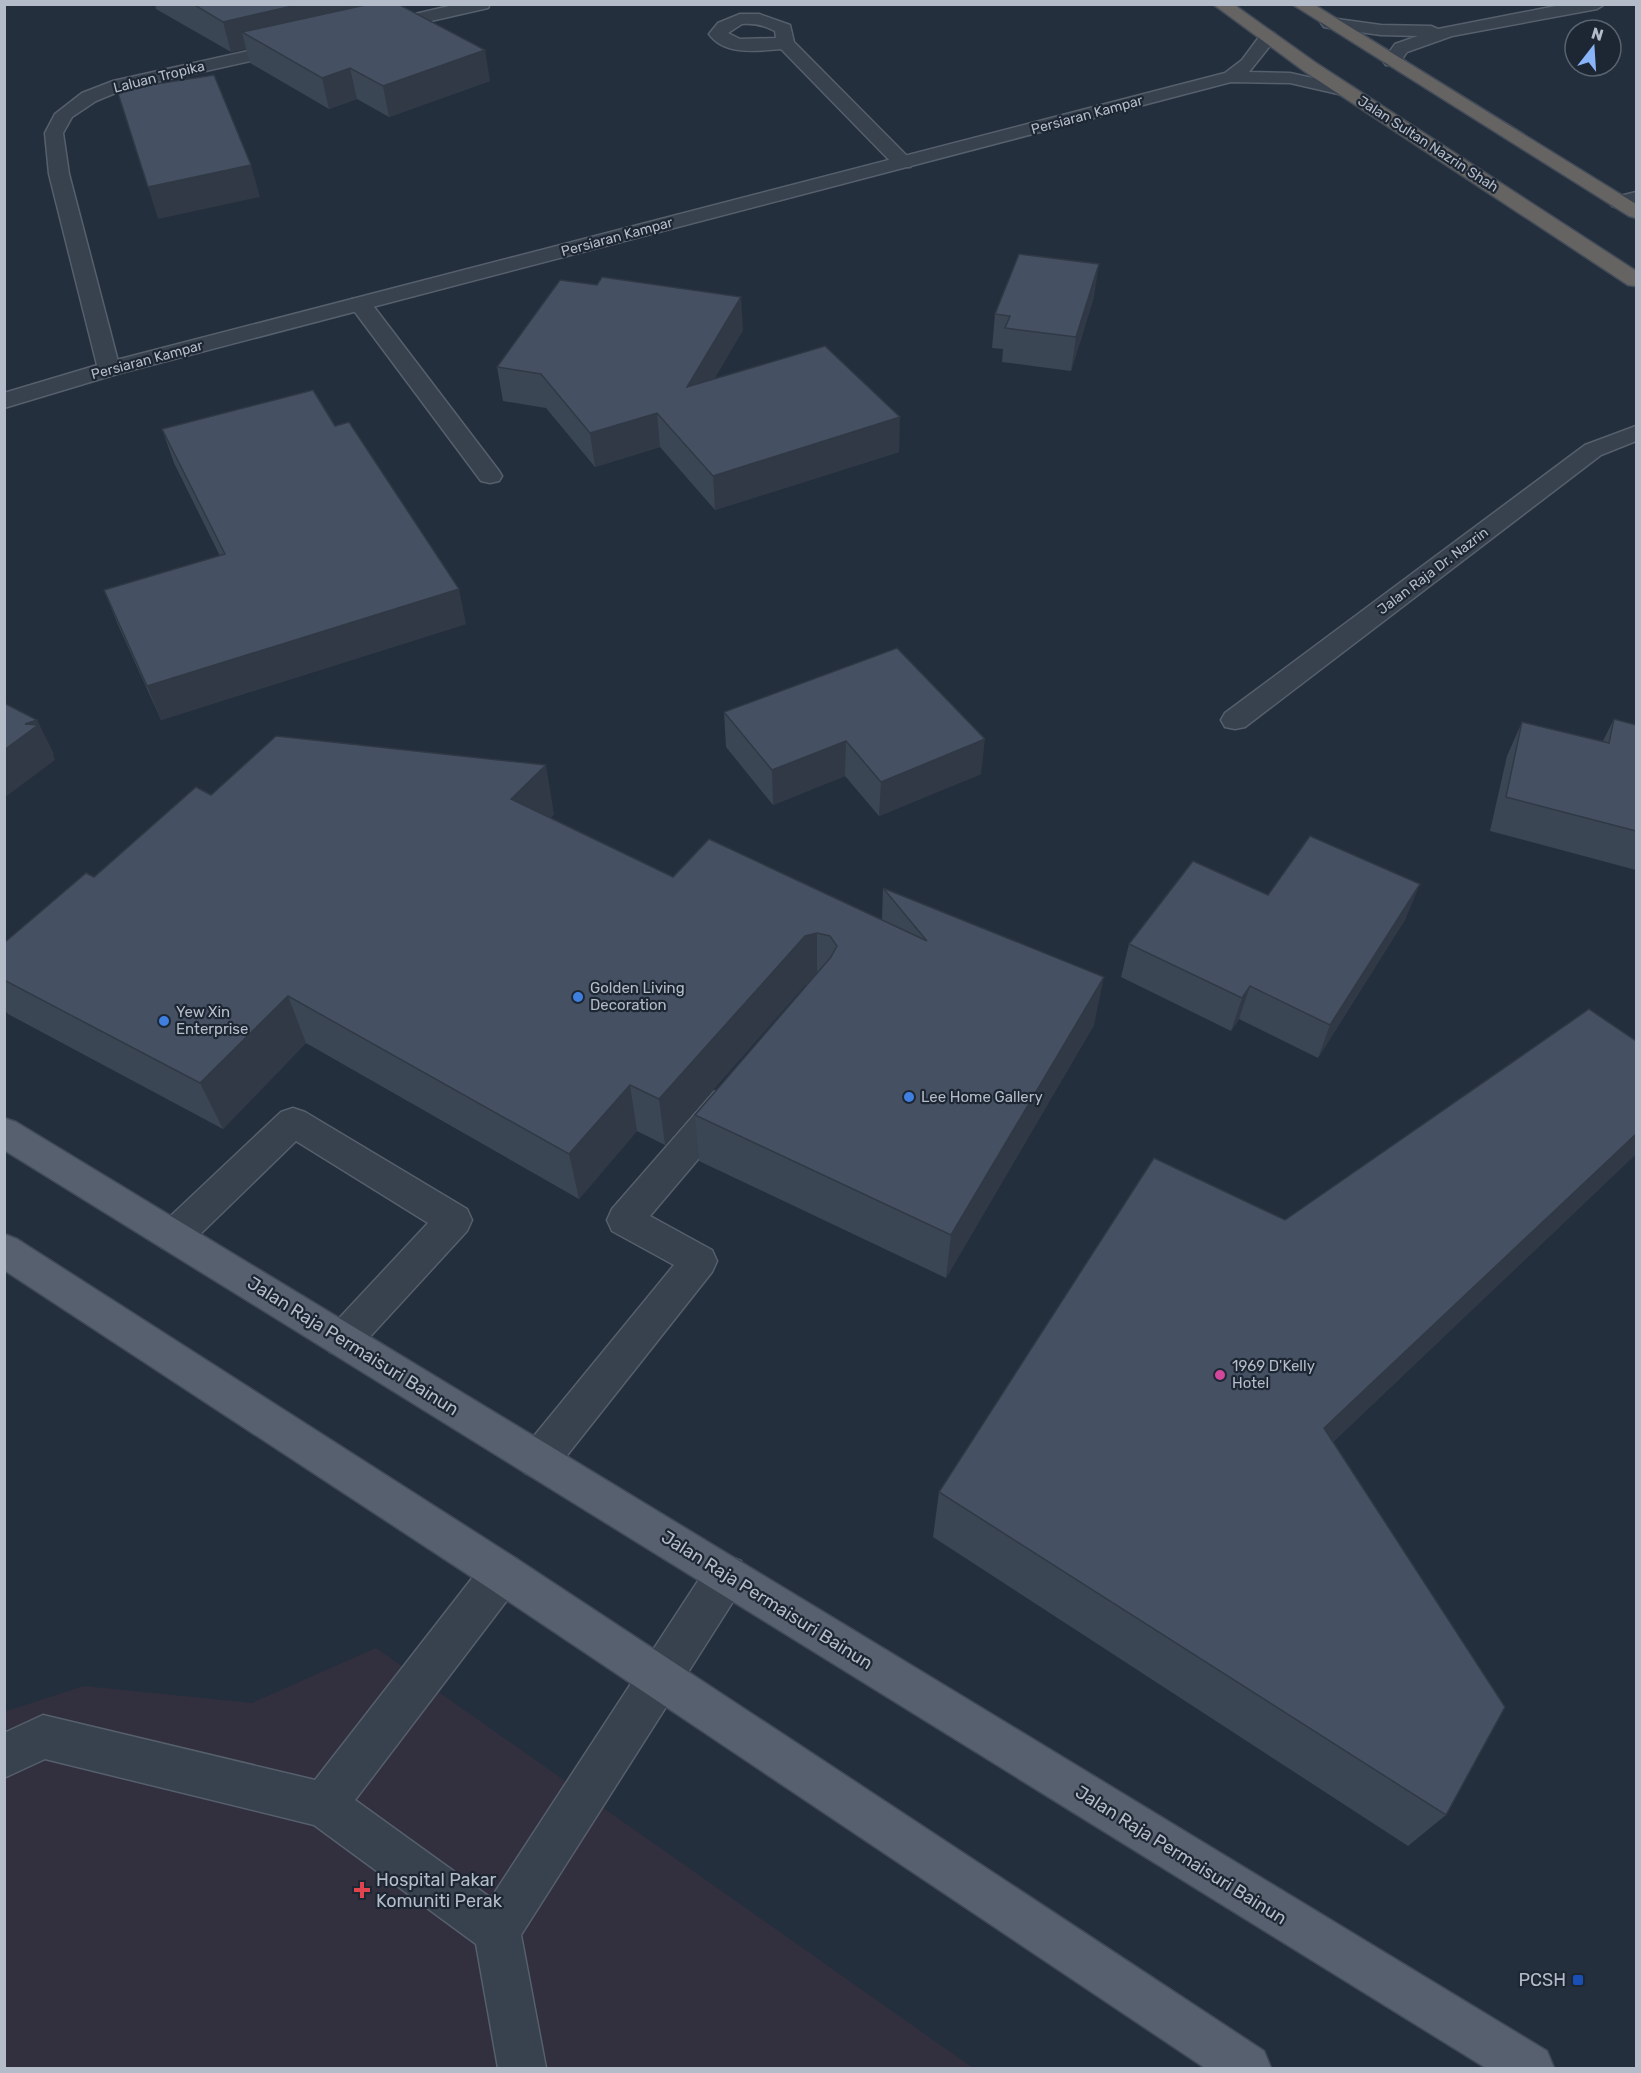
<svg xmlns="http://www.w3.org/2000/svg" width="1641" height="2073" viewBox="0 0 1641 2073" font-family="Rubik,sans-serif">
	<rect width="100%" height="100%" fill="#242f3e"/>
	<path fill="#32303f" d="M376,1648l597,420h-968l-1,-356 80,-26 168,17z"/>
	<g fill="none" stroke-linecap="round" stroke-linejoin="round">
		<defs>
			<path id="service" d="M740,14h19l31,11 4,17 116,117 3,4 -3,4h-14l-115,-118c-24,2 -56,7 -72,-15l9,-11zM742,24c12,-1 22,1 33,7l1,7 -36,1 -12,-6z
				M1636,192v12l-17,4 -7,-2 -3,-4 3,-4z
				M726,1088l12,4 5,10 -5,10 -88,104 62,34 5,11 -5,11 -159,201 -14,6 -14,-6 -6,-13 6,-13 149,-182 -62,-34 -5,-11 5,-11 102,-117z
				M293,1108l12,4 162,97 5,11 -5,11 -111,121 -13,5 -13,-5 -6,-12 6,-12 98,-105 -132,-82 -109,106 -13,5 -13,-5 -5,-11 5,-11 120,-113z
				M502,1553l15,6 6,14 -6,14 -162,213 136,98 220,-337 15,-6 15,6 6,14 -6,14 -220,346 25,133h-48l-22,-124 -162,-119 -269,-66 -41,19v-45l39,-18 272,65 172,-221z"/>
			<path id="minor" d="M458,4h32l-2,4 -110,25 -6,-1 -3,-4 3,-4z
				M293,41l6,1 3,4 -3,4 -174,39 -29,12 -24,16 -9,16 6,41 51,195 -3,5 -8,2 -8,-2 -3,-5 -49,-195 -4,-41 10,-19 27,-21 31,-12z
				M360,298l8,1 131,172 3,5 -3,5 -9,2 -9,-2 -132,-177 3,-5z
				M1636,426v15l-35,14 -356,272 -10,2 -10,-2 -4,-7 4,-7 360,-268z"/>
			<path id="tertiary" d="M1566,4h39l-8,5 -145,27 -45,16 -9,13h-12l-3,-4 12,-17 23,-8 -37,-1 -51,-7 -6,-1 -3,-4 3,-4 6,-1 51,7 50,1 7,3z
				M1268,32l6,1 3,4 -28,35 41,1 63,14 3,4 -3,4 -6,1 -57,-13 -59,-1 -1114,292 -113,34v-15l97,-29 1124,-291 17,-13 20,-27z"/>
			<path id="primary" d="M4,1118l12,4 1531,929 7,17h-68l-1482,-918z
				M4,1234l13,5 500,320 747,492 7,17h-66l-718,-481 -483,-317z"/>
			<path id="trunk" d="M1213,4h20l83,59 320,208v15l-8,-1 -324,-214z
				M1292,4h21l323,200v14l-7,-2z"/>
		</defs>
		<use href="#service" stroke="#565f6c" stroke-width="3"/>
		<use href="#minor" stroke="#565f6c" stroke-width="3"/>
		<use href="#tertiary" stroke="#565f6c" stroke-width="3"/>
		<use href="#primary" stroke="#414a57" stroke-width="3"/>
		<use href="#trunk" stroke="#434c59" stroke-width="3"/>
		<use href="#service" fill="#38414e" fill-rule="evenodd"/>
		<use href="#minor" fill="#38414e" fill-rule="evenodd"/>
		<use href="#tertiary" fill="#38414e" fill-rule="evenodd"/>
		<use href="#primary" fill="#56606e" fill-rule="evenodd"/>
		<use href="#trunk" fill="#656462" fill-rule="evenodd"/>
	</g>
	<path fill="#3b4654" d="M155,4h243l92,77 -101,36 -32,-18 -28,10 -79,-46 -4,-14 -15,3 -75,-43z
		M1094,297l-23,74 -69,-9 1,-13 -11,-1 3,-34z
		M743,330l-29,49 185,73 -184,58 -55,-63 -65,20 -49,-59 -43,-7 -6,-34z
		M335,426l131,198 -305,96 -43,-95 -14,-35 116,-34 -46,-93 -12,-34z
		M724,712l257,62 -102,42 -34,-40 -72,29 -47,-58z
		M1614,719l22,6v145l-146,-39 17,-75 15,-34 81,19z
		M211,795l343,19 -4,4 123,59 209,42 1,-31 211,137 -148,253 -247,-117 -4,-46 114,-131 -4,1 -140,160 -28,-14 -58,68 -273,-156 -83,86 -215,-115 -4,-5v-66l90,-66z
		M1268,895l138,23 -88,140 -79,-39 -8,12 -110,-54 8,-33z
		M1636,1041v113l-303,288 113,373 -38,31 -475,-309 6,-45 346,-272z"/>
	<path fill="#303945" d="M301,4h71l-130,28 4,17 -15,3 -8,-30z
		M485,50l5,31 -101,36 -6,-31z
		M350,68l7,31 -28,10 -7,-31z
		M251,165l9,32 -102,22 -10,-32z
		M1099,264l-5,33 -23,74 5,-34z
		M741,297l2,33 -54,91 -2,-34z
		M657,413l3,34 -65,20 -5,-34z
		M900,417l-1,35 -184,58 -2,-34z
		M459,589l7,35 -305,96 -14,-34z
		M37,720l17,34 -1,1 2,5 -51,38v-48l21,-26z
		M985,739l-4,35 -102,42 2,-34z
		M846,741l-1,35 -72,29 -1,-35z
		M546,765l8,49 -33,35 -10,-50z
		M1420,884l-14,34 -88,140 12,-33z
		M817,933v48l-12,4 -140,160 -6,-46 146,-163z
		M1104,977l-10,48 -148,253 5,-43z
		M1250,986l-11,33 -8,12 11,-33z
		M288,996l18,47 -83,86 -23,-46z
		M630,1085l7,46 -58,68 -10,-45z
		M1636,1134v20l-338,321 26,-47z"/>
	<path fill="#455162" stroke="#303945" stroke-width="1.5" d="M193,4h108l-78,18z
		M370,4h28l87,46 -102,36 -33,-18 -28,10 -80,-46z
		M214,75l37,90 -103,22 -31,-97z
		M1019,254l80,10 -23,73 -71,-9 5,-12 -15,-2z
		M602,277l139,20 -54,90 138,-41 75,71 -187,59 -56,-63 -67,20 -49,-59 -44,-7 63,-87 37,5z
		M313,390l22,36 14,-4 110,167 -312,97 -43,-96 121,-36 -63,-125z
		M897,648l88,91 -104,43 -35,-41 -74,29 -48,-58z
		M4,703l33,17 -12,4 13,1 -34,25z
		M1614,719l22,6v106l-130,-34 16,-75 87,21z
		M276,736l270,29 -35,34 162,78 36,-38 218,102 -44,-53 221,89 -153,258 -256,-120 136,-158 6,-11 -7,-10 -13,-3 -12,3 -146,163 -29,-14 -61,69 -281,-158 -88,87 -196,-103v-37l82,-70 8,4 102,-90 15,8z
		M1310,836l110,48 -90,141 -80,-39 -8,12 -113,-54 64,-83 75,34z
		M1589,1009l47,32v93l-312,294 181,279 -59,108 -507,-323 215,-334 131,62z"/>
	<g fill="#3f7fe0" stroke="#1d2633" stroke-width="2">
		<circle cx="578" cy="997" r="6"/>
		<circle cx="164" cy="1021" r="6"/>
		<circle cx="909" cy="1097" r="6"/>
	</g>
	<circle fill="#d1479c" stroke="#1d2633" stroke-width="2" cx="1220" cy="1375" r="6"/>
	<path fill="#e0444e" stroke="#1d2633" stroke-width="2" d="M359 1881h6v6h6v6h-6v6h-6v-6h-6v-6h6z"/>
	<rect fill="#1a4fb4" stroke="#1d2633" stroke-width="2" x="1572" y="1974" width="12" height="12" rx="3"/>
	<g text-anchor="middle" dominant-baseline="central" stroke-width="4.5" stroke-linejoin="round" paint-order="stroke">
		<g font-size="14" fill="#b4bcc9" stroke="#1d2633">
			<text transform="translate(159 77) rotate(-14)">Laluan Tropika</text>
			<text transform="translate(1087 115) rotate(-15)">Persiaran Kampar</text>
			<text transform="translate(1428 144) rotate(33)">Jalan Sultan Nazrin Shah</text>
			<text transform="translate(617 237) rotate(-15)">Persiaran Kampar</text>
			<text transform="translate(147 360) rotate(-15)">Persiaran Kampar</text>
			<text transform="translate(1433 571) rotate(-37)">Jalan Raja Dr. Nazrin</text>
		</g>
		<g font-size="15" fill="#b4bcc9" stroke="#1d2633" text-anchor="start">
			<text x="590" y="988">Golden Living<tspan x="590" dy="17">Decoration</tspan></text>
			<text x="176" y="1012">Yew Xin<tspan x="176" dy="17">Enterprise</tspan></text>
			<text x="921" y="1097">Lee Home Gallery</text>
			<text x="1232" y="1366">1969 D'Kelly<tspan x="1232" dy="17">Hotel</tspan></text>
		</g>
		<g font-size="18" fill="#b4bcc9" stroke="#1d2633">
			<text transform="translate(353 1346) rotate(32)">Jalan Raja Permaisuri Bainun</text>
			<text transform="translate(767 1600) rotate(32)">Jalan Raja Permaisuri Bainun</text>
			<text transform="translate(1181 1855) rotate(32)">Jalan Raja Permaisuri Bainun</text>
		</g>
		<g font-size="18" fill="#b4bcc9" stroke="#1d2633" text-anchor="start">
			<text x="376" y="1880">Hospital Pakar<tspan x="376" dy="21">Komuniti Perak</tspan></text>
			<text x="1566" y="1980" text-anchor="end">PCSH</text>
		</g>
	</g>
	<rect width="1641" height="2073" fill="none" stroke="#b4bcc9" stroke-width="12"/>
	<g transform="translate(1593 48) rotate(17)"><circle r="28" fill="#1d2633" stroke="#59626f" stroke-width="1.5"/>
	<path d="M0-4.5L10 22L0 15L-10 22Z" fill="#8ab4f8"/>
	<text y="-9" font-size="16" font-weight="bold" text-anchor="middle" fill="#b4bcc9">N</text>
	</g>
</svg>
